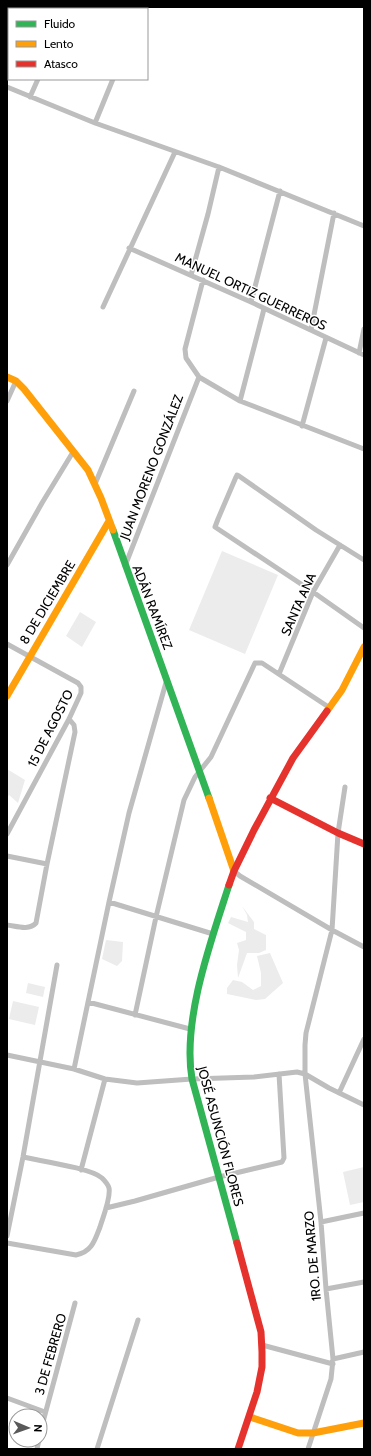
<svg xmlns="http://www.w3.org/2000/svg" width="371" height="1456" viewBox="0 0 371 1456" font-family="Cabin,sans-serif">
	<rect width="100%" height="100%" fill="#fff"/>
	<path fill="#ececec" d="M222,551l56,24 -33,79 -56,-24z
		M80,612l16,10 -14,25 -16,-11z
		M7,769l18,11 -7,23 -9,-8 -2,3z
		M242,906l12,16v7l12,6v15l-7,3h-12l-9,25 -1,-13 2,-15 -2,-7 9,-3v-8l-18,-9 3,-6 17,5 -1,-7z
		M106,940l17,2 -1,19 -5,5 -15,-7z
		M270,953l13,30 -18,16 -9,1 -29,-6v-6l6,-8 9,2 11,8 8,-4v-13l-4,-17z
		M28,983l17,4 -2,10 -17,-4z
		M13,1001l26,6 -4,18 -26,-6z
		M364,1167v35l-14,3 -7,-33z"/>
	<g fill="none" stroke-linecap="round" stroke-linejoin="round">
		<path stroke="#bebebe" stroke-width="5" d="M71,9l1,-2
			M142,9l1,-2
			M7,87l88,36 124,44 145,59
			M30,97l8,-18
			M95,123l18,-44
			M129,248l122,54 113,53
			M191,275l17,-61 11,-47
			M203,280l-18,69 1,9 13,19 41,24 124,48
			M251,302l29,-111
			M103,307l72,-155
			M311,330l23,-117
			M359,353l5,-24
			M7,401l9,-20
			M240,401l24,-92
			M302,426l24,-88
			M95,484l39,-93
			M364,560l-48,-30 -77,-54 -2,-1 -1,2 -18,42 -3,8 98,65 51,36
			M7,565l35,-62 31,-51
			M125,566l74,-189
			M7,644l71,39 3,4v6l-12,26 -62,115
			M279,674l34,-82 27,-47
			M7,856l40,8
			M234,871l6,5 92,54 32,17
			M109,902l104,32
			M7,925c9,1 22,6 29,-2l11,-59 28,-132 -1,-7 -5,-6
			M88,1002l102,27
			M135,1015l21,-98 28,-117 11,-23 16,-20 44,-94h7l68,45
			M7,1055l67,14 31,10 32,4 55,-4 62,-2 43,-5 8,2 24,14 35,17
			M74,1069l35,-167 20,-89 38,-134
			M339,1093l25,-54
			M81,1170l24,-91
			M106,1208l29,-7 84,-24 63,-15 2,-4 -5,-84
			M321,1222l43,-9
			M7,1236l16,-79 34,-192
			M7,1243l69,12c16,-3 19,-15 24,-28 3,-10 11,-29 9,-39 -1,-4 -4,-7 -7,-10 -11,-10 -62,-17 -79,-21
			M326,1289l38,-7
			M262,1345l71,19
			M333,1359l31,-7
			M7,1398l38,14
			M40,1433l35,-130
			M37,1449l2,-9
			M97,1449l41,-129
			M308,1449l23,-70 2,-20 -7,-70 -5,-67 -16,-148v-29l1,-12 26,-103 6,-97 7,-46"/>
		<path stroke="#30b455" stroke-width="7" d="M25,9l1,-2
			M113,530l96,268
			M229,885c-18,56 -47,135 -37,194l45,164"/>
		<path stroke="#ff9f0a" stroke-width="7" d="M7,48l2,-4
			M7,377l9,4 8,8 64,81 13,28 12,32
			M7,696l102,-175
			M327,711l15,-21 22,-43
			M209,798l25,73
			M250,1417l48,16h15l51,-10"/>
		<path stroke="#e5322d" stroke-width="7" d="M270,798l68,35 26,11
			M229,885l5,-14 20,-41 39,-72 34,-47
			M237,1243l24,89 1,20v15l-5,25 -19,57"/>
	</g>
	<g text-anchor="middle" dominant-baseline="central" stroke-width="3" stroke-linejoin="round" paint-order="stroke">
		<g font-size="13" fill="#000" stroke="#fff">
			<text transform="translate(251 291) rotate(25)">MANUEL ORTIZ GUERREROS</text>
			<text transform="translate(151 467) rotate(-69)">JUAN MORENO GONZÁLEZ</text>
			<text transform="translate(47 602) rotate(-59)">8 DE DICIEMBRE</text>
			<text transform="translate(298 604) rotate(-66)">SANTA ANA</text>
			<text transform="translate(153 607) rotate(69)">ADÁN RAMÍREZ</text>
			<text transform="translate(50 728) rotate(-63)">15 DE AGOSTO</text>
			<text transform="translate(221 1136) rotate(75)">JOSÉ ASUNCIÓN FLORES</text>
			<text transform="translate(312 1256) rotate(-95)">1RO. DE MARZO</text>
			<text transform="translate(50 1354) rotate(-74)">3 DE FEBRERO</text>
		</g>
	</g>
	<rect width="371" height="1456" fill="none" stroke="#000000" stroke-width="16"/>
	<rect x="8" y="8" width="140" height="72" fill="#ffffff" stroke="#999999"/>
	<rect x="16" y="21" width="20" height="6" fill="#30b455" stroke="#999999"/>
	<text x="44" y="28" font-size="12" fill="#000000">Fluido</text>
	<rect x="16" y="41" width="20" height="6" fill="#ff9f0a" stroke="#999999"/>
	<text x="44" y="48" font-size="12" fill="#000000">Lento</text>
	<rect x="16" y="61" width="20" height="6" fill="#e5322d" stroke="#999999"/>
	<text x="44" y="68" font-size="12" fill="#000000">Atasco</text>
	<g transform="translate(28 1428) rotate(92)"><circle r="19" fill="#ffffff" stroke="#999999"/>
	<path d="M0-3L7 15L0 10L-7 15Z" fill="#595959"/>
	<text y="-6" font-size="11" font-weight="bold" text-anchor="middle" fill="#000000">N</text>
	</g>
</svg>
